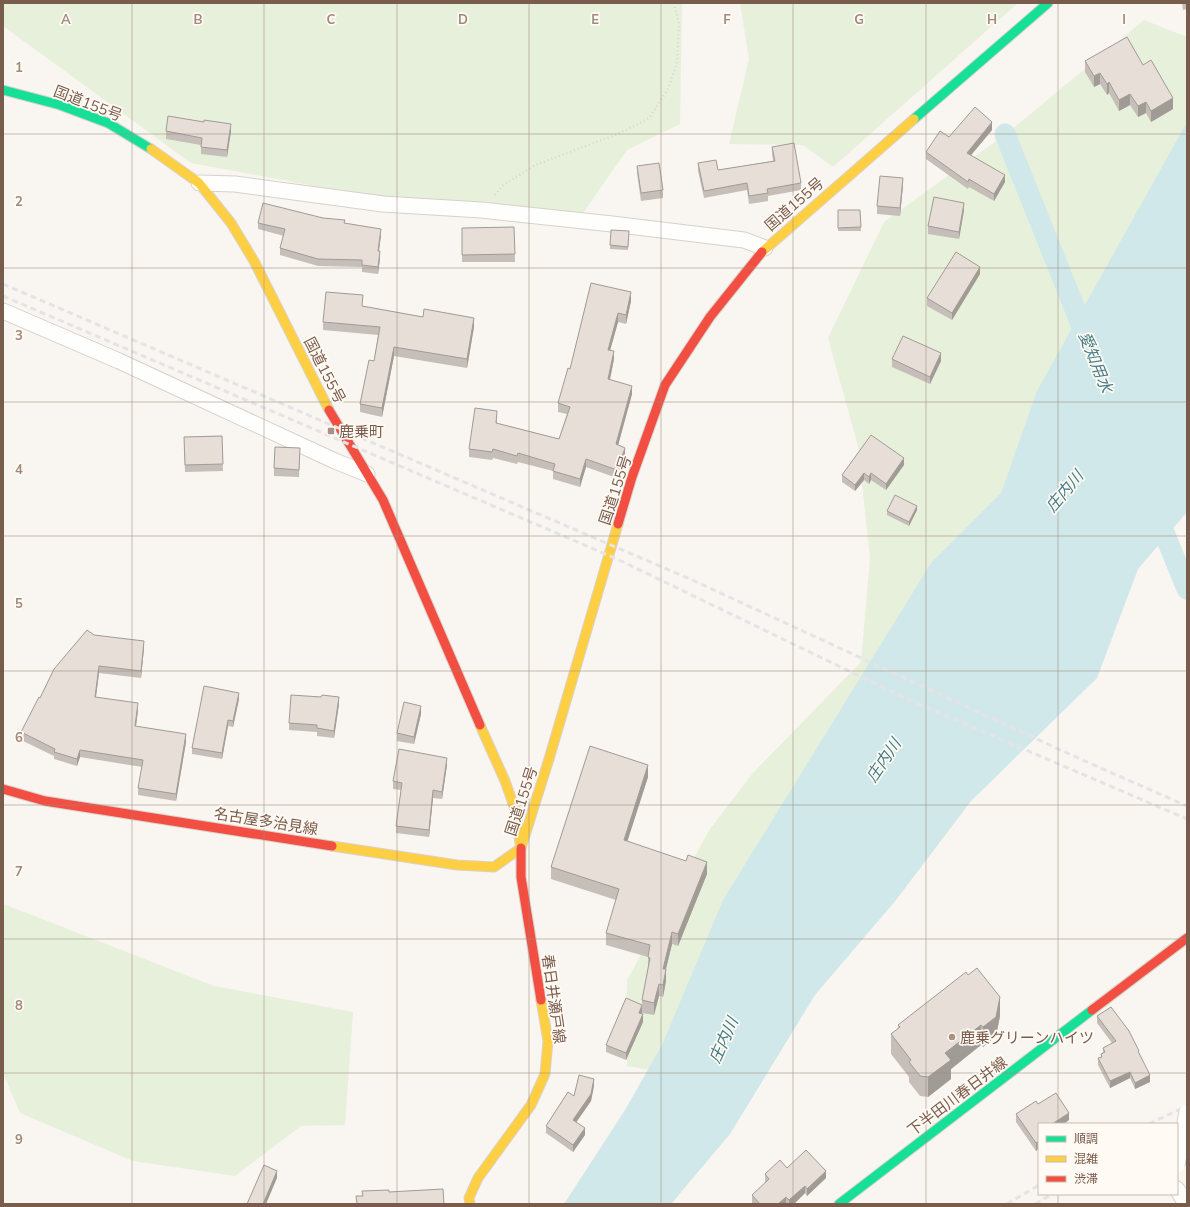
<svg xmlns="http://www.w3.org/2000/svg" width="1190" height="1207" viewBox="0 0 1190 1207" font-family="Mulish,'Noto Sans JP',sans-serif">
	<rect width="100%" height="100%" fill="#f9f5f0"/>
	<path fill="#e7f0db" d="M3,3h679l-2,121 -53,26 -44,63 -192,-13 -200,-37 -188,-137z
		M740,3h278l-185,164 -30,-22 -74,-1 20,-85z
		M1144,20l43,17v338l-508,700 -52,-9v-86l83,-151 43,-56 108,-111 9,-104 -12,-112 -30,-108 56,-116 126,-91z
		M6,905l208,81 139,26 -8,113 -44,1 -66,50 -102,-15 -113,-48 -17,-40v-167z"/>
	<path fill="#d0e8ea" d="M1187,122v390l-49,57 -41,109 -126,123 -75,99 -81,95 -85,139 -59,70h-107l61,-94 37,-65 61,-145 208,-337 70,-70 36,-102z"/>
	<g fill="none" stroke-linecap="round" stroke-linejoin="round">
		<path stroke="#d0e8ea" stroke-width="21" d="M1005,134l84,210
			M1155,510l32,79"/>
		<defs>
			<path id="street" d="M199,183l36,1 148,20 98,6 131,14 132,16 21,8
				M3,311l116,50 216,100 32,13
				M1177,1189l9,15"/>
			<path id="fast" d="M3,90l57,15 48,18 43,26
				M914,119l134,-116
				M839,1204l253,-194"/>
			<path id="slow" d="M151,149l48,34 32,40 23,38 75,149
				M762,252l152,-133
				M480,725l25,56 11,31 4,31
				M332,846l125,19 37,2 27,-19
				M521,848l28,-89 69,-235
				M470,1204l-1,-6 9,-20 53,-73 14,-31 3,-33 -7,-41"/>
			<path id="jam" d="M329,410l54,90 97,225
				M618,524l14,-47 33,-92 45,-68 52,-65
				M3,789l42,12 287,45
				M521,848v29l20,123
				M1092,1010l95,-72"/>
		</defs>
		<use href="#street" stroke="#d7d1cb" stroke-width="17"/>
		<use href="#fast" stroke="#d9d2cb" stroke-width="11"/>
		<use href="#slow" stroke="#d9d2cb" stroke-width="11"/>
		<use href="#jam" stroke="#d9d2cb" stroke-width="11"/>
		<path stroke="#dcd5d0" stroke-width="2.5" stroke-dasharray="1 3" stroke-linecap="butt" d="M495,195l7,-9 33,-21 80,-30 24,-11 11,-7 19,-30 8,-24 2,-40 -5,-20"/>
		<use href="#street" stroke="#fefefd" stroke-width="15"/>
		<use href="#fast" stroke="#16e098" stroke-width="9"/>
		<use href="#slow" stroke="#ffcf43" stroke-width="9"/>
		<use href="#jam" stroke="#f24e42" stroke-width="9"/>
		<path stroke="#e6e3e7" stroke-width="3" stroke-dasharray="6 4" stroke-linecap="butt" d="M3,284l687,295 388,179 109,48
			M3,296l614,263 290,140 280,120
			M1149,1124l38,-18
			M1177,1128l10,-4
			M1007,1204l32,-19
			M1035,1204l17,-10"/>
		<defs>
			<path id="street-bridge" d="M1177,1165l10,-53"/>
		</defs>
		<use href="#street-bridge" stroke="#d7d1cb" stroke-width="17" stroke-linecap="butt"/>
		<use href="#street-bridge" stroke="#fefefd" stroke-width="15"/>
	</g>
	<path fill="#c6bfb9" d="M1182,3h5v6l-4,1z
		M1085,61l58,4 30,44 -22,13 -5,-9 -8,4 -8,-12 -11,6 -10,-18 -2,2 -7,-11 -6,3 -9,-15z
		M992,130l-21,25 34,27 -11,19 -25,-14 -1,2 -42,-30v-7l23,-15z
		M166,131h65l-4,26 -26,-3v-9l-35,-6z
		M772,147l29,36v7l-33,6v5l-19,3 -2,-14 -43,8 -6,-27v-8l20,7 55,-9 -1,-7z
		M637,166l26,24v8l-22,3 -4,-28z
		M903,185l-3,31 -23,-2v-8z
		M838,210h22l1,21h-23z
		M964,210l-5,29 -31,-5v-8z
		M258,223h87l36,12 -2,16 1,7 -2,16 -16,-2v-5l-44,-1 -38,-11v-7l4,-12 -26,-7z
		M514,227l1,35h-53v-34z
		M629,231l-1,19 -18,-1v-4z
		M980,274l-28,46 -25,-14v-8z
		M591,283l40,18 -5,23 -8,-2 -8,28 4,9 -4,21 22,14 -14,51 7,11 -8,22 -31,-11 -6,20 -27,-8v-8l-35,-9 -1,2 -24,-6 -1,2 -23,-3v-8l28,-30v4l62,16 8,-25 -9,-2v-9l12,-34z
		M362,306l112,21 -7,41 -73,-12 -12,61 -22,-5v-8l14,-43 4,-26 -55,-5v-8z
		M892,359l49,2 -11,23 -38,-17z
		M222,436l1,35 -38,1 -1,-35z
		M300,456l-1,21 -25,-1v-8z
		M904,465l-18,25 -15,-10 -2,4 -5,-4 -9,11 -13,-9v-7z
		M917,510l-8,16 -22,-11v-4z
		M94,635l50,13 -3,30 -42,-5 -3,24 42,13 -2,17 50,15 -10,59 -38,-6v-7l4,-21 -62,-10 -3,9 -23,-7v-3l-33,-16v-8l19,-34z
		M239,699l-6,28 -5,-1 -6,33 -30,-5v-6z
		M339,704l-5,34 -17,-2v-4l-28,-2v-7z
		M421,714l-7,30 -17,-3v-8z
		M447,765l-5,34 -9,-1 -4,39 -33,-4v-7l5,-36 -8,-1v-8z
		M648,777l-21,64 80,33 -29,72 -6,-2 -6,25v12l-3,16 -4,-1 -5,19 -12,-2v-13l6,-31v-12l-42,-12v-12l10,-33 -65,-21v-12z
		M642,1012v2l1,8 -17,38 -20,-8v-7z
		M1000,1016l-4,20 -13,11 -2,-2 -30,24v10l-23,18 -8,-1 -11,-14v-5l-18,-23v-20l7,-5v-4z
		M1097,1016l42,37 11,29 -15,7 -5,-11 -20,10 -12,-23v-7l3,-1v-3l2,-1v-5l9,-5 -15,-20z
		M594,1086l-3,15 -15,21 9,13 -12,17 -27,-19v-7l28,-30z
		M1038,1104l31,16 -30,4v24l-3,3 -20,-29v-8z
		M787,1168l39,10 -19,18 -2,-3 -11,11h-41l-1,-1v-8l14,-12 -1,-1v-8z"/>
	<path fill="#a19b96" d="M1100,73v11l-6,3v-11z
		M1109,82v11l-2,2v-11z
		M1130,94v11l-11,6v-11z
		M1173,98v11l-22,13v-11z
		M1146,102v11l-8,4v-11z
		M992,122v8l-25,30v-7z
		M231,124v7l-4,26v-7z
		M1005,175v7l-11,19v-7z
		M903,178v7l-3,31v-8z
		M964,203v7l-5,29v-7z
		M381,229v6l-3,22v-6z
		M380,251v7l-2,16v-7z
		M980,267v7l-28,46v-7z
		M631,292v9l-5,23v-9z
		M618,313v9l-10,36v-8z
		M474,318v9l-7,41v-9z
		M394,347v9l-12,61v-9z
		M614,351v8l-6,29v-9z
		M941,353v8l-11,23v-7z
		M632,386v8l-16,59v-9z
		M625,448v8l-8,22v-8z
		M904,458v7l-18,25v-6z
		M586,459v8l-6,20v-8z
		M864,473v7l-9,11v-6z
		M871,473v7l-2,4v-7z
		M917,506v4l-8,16v-4z
		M144,641v7l-3,30v-7z
		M99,666v7l-4,31v-7z
		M239,693v6l-6,28v-6z
		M339,697v7l-5,34v-7z
		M138,703v7l-3,23v-7z
		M421,706v8l-7,30v-7z
		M228,720v6l-6,33v-6z
		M186,734v8l-10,59v-7z
		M80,750v7l-3,9v-7z
		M447,758v7l-5,34v-7z
		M648,765v12l-24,75v-12z
		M433,790v8l-4,39v-7z
		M707,862v12l-29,72v-12z
		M672,932v12l-9,37v-12z
		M666,969v12l-3,16v-12z
		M659,984v12l-5,19v-12z
		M1000,997v19l-4,20 -13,11v-20z
		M642,1005v7l-3,8v-7z
		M643,1014v8l-17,38v-7z
		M981,1025v20l-30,24v10l-23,18v-20l17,-24z
		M1130,1072v6l-20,10v-7z
		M1150,1075v7l-15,7v-6z
		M594,1079v7l-3,15 -18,26v-7z
		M1069,1113v7l-5,4h-12z
		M585,1128v7l-12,17v-7z
		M1039,1141v7l-3,3v-8z
		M277,1171v7l-11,26h-3z
		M826,1171v7l-19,18v-7z
		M805,1186v7l-11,11h-5v-4z
		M786,1197v7h-8z"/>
	<path fill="#e6ded7" stroke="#a19b96" d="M1127,37l16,28 8,-5 22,38 -22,13 -5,-9 -8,4 -8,-12 -11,6 -10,-18 -2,2 -7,-11 -6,3 -9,-15z
		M975,107l17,15 -25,31 38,22 -11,19 -25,-15 -1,3 -42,-30 14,-21 9,6z
		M168,116l36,6v-2l27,4 -4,26 -26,-3 1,-9 -36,-7z
		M794,143l7,40 -34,6 1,4 -19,3 -2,-13 -43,8 -6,-28 18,-3 2,10 57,-9 -3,-14z
		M659,163l4,27 -22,3 -4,-27z
		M880,176l23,2 -3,30 -23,-2z
		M934,197l30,6 -5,29 -31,-6z
		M263,203l60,15 22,2 -1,3 37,6 -3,22h2l-2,16 -16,-2v-5l-44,-1 -38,-11 5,-19 -27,-6z
		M838,210h22l1,17 -23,1z
		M514,227l1,27 -53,1v-27z
		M611,230l18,1 -1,16 -18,-2z
		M956,252l24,15 -28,46 -25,-15z
		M591,283l40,9 -5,23 -8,-2 -10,37 6,1 -6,28 24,7 -16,58 9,4 -8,22 -31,-11 -6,20 -27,-8 2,-7 -37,-11 -1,3 -24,-7 -1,3 -23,-3 6,-41 22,3 -1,12 63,16 11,-32 -12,-4 10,-35 2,1z
		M326,292l37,3 -1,11 61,11 1,-8 50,9 -7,41 -73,-12 -12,61 -22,-4 9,-44 5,1 6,-34 -57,-5z
		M903,336l38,17 -11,24 -38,-18z
		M871,435l33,23 -18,26 -15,-11 -2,4 -5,-4 -9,12 -13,-10z
		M222,436l1,28 -38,1 -1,-28z
		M275,447l25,1 -1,22 -25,-2z
		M895,495l22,11 -8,16 -22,-11z
		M87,630l7,5 50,6 -3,30 -42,-5 -4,31 43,6 -3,23 51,8 -10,60 -38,-6 5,-28 -63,-10 -3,9 -23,-7 1,-3 -34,-17 18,-35 1,1 14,-29z
		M204,686l35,7 -6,28 -5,-1 -6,33 -30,-5z
		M291,695l30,2 1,-2 17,2 -5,34 -17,-3v-3l-28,-2z
		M404,702l17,4 -7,31 -17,-4z
		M590,746l58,19 -24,75 62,21 2,-6 19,7 -29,72 -6,-2 -9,37h3l-3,16 -4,-1 -5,19 -12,-3 8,-42 -2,-1 2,-12 -44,-12 13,-44 -68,-22z
		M399,749l48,9 -5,34 -9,-2 -4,40 -33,-4 6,-43 -9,-2z
		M977,968l23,29 -4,20 -13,10 -2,-2 -36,28 6,7 -23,17 -8,-1 -11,-14 2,-2 -20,-26 9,-7 -2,-2 68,-53 2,3z
		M626,998l16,7 -3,8 4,1 -17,39 -20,-8z
		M1111,1007l18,24 10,20h-1l12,24 -15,8 -5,-11 -20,9 -12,-23 4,-1 -1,-3 4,-2 -2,-4 13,-7 -19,-25z
		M579,1075l15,4 -3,15 -18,26 12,8 -12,17 -27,-19 22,-34 6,4z
		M1056,1093l13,20 -17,11h-13v17l-3,2 -20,-29 20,-13 2,3z
		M806,1150l20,21 -19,18 -2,-3 -16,14 -3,-3 -8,7h-18l-8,-9 17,-16 -4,-5 15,-14 7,8z
		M264,1165l13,6 -14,33h-16z
		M443,1189l1,15h-87l-1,-8h7l-1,-5 27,-1v2z"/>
	<path fill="none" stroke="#9f8a7d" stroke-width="1" stroke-opacity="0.55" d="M132,3v1201M264,3v1201M397,3v1201M529,3v1201M661,3v1201M793,3v1201M926,3v1201M1058,3v1121M3,134h1184M3,268h1184M3,402h1184M3,536h1184M3,671h1184M3,805h1184M3,939h1184M3,1073h1184M1058,1194v10"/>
	<g fill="#a69286" stroke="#fffaf3" stroke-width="1.5">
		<rect x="327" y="427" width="8" height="8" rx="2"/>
		<circle cx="952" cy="1037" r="4"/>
	</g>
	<g text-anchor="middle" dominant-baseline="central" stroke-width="3.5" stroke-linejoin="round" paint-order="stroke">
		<g font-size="15" fill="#7a5c4d" stroke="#fffaf3">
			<text transform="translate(88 103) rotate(21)">国道155号</text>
			<text transform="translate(794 204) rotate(-41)">国道155号</text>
			<text transform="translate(325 370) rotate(63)">国道155号</text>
			<text transform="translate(615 490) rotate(-72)">国道155号</text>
			<text transform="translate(521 801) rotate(-72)">国道155号</text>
			<text transform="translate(266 821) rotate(9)">名古屋多治見線</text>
			<text transform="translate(554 999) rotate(82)">春日井瀬戸線</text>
			<text transform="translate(957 1096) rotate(-37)">下半田川春日井線</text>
		</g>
		<g font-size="15" fill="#7a5c4d" stroke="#fffaf3" text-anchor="start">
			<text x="339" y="431">鹿乗町</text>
			<text x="960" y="1037">鹿乗グリーンハイツ</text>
		</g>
		<g font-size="16" font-style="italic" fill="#437c86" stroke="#fffaf3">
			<text transform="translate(1096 362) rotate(68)">愛知用水</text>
			<text transform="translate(1064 491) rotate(-50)">庄内川</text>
			<text transform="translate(883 760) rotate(-56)">庄内川</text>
			<text transform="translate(723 1040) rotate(-66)">庄内川</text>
		</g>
	</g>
	<g font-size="13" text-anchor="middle" font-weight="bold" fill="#9f8a7d" stroke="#fffaf3" stroke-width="3.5" stroke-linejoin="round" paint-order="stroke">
		<text x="66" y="24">A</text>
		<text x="198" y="24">B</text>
		<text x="331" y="24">C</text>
		<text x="463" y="24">D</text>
		<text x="595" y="24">E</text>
		<text x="727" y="24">F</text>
		<text x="859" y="24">G</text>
		<text x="992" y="24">H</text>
		<text x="1124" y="24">I</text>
		<text x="19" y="72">1</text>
		<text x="19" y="206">2</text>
		<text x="19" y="340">3</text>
		<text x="19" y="474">4</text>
		<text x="19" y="608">5</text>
		<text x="19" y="742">6</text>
		<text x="19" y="876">7</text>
		<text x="19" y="1010">8</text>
		<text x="19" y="1144">9</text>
	</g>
	<rect width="1190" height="1207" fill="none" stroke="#7a5c4d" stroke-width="8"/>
	<rect x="1038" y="1123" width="140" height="72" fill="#fffaf3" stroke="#cabbb1"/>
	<rect x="1046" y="1136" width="20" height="6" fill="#16e098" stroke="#cabbb1"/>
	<text x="1074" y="1143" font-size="12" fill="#7a5c4d">順調</text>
	<rect x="1046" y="1156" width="20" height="6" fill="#ffcf43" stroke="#cabbb1"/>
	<text x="1074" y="1163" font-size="12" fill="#7a5c4d">混雑</text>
	<rect x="1046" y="1176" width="20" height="6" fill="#f24e42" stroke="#cabbb1"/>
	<text x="1074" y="1183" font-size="12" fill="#7a5c4d">渋滞</text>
</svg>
